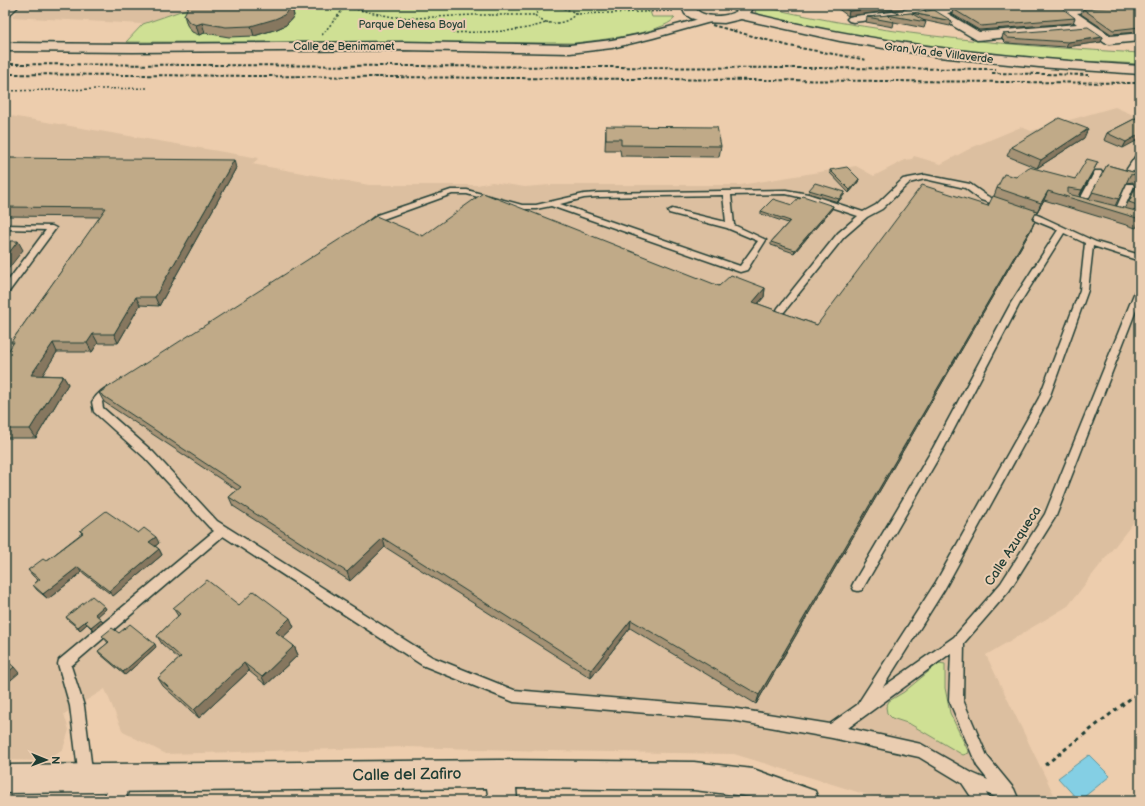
<svg xmlns="http://www.w3.org/2000/svg" width="1145" height="806" viewBox="0 0 1145 806" font-family="'Balsamiq Sans',sans-serif">
	<rect width="100%" height="100%" fill="#edcdad"/>
	<filter id="ink" filterUnits="userSpaceOnUse"><feTurbulence type="fractalNoise" baseFrequency=".025" numOctaves="2"/><feDisplacementMap in="SourceGraphic" scale="8" xChannelSelector="R" yChannelSelector="G"/><feConvolveMatrix kernelMatrix="1 2 1 2 8 2 1 2 1" color-interpolation-filters="sRGB"/></filter>
	<g filter="url(#ink)">
		<path fill="#dcbfa0" d="M24,5h174l-55,19 -132,-7z
			M1115,107l25,11v396l-72,92 -82,49 71,146h-170l-153,-47 -185,-3 -143,-4 -240,7 -43,-22 -18,-43 -41,25 5,16 -6,19 -18,12 -40,-1v-645l254,43 -7,6 117,21h108l15,-3 33,5 25,-2h190l116,-19 18,10 31,-16 7,-1 2,-3 27,8 32,-17 48,-20 10,4z"/>
		<path fill="#cfe094" stroke="#778e64" d="M198,5h448l2,1 4,11h21l2,1c-14,16 -77,22 -100,25l-449,-1 17,-18z
			M754,5h16l3,4c120,27 244,37 367,44v11c-48,-3 -97,-4 -145,-8 -81,-9 -161,-23 -239,-42z
			M939,663l6,1v24l5,25 19,40 -6,2 -53,-31 -18,-6 -5,-5 -1,-6 3,-6 15,-9z"/>
		<path fill="#84cfe4" stroke="#5c959e" d="M1089,755l21,21 -31,25 -21,-23z"/>
		<g fill="none" stroke-linecap="round" stroke-linejoin="round">
			<defs>
				<path id="service" d="M1137,154h3v7l-8,13h-6l-1,-2z
					M1095,171h6l1,2 -17,32h-6l-1,-2z
					M925,175l45,9 17,12 20,9 -4,2 -22,-7 -16,-12 -40,-9 -16,4 -27,26 -15,8 -23,20 -60,75 -3,1 -4,-3 1,-2 60,-75 20,-17 -55,-18 -17,-4 -55,1 3,30 32,15 -19,30 -7,2 -189,-66 -15,3h-14l-55,-15h-15l-69,25 -12,8h-6l-1,-2 13,-10 74,-25h16l55,15h14l48,-11 13,-1 189,-3 22,4 55,18 13,-7 27,-26zM723,195l3,27 -54,-13 -4,2 1,2 58,15 31,13 -18,25 -180,-62 24,-6 13,-1z
					M1127,184h6l1,2 -12,27 -1,2h-6l-1,-2z
					M1019,210h6l17,7 54,25 44,13v6l-47,-15 -5,44 -39,108 -105,192 -61,97 71,-50 47,-54 44,-69 91,-225 4,-3v14l-84,216 -47,75 -45,52 -1,57 24,56 27,33 3,7 -2,5h-10l-19,-8 4,8h-16l-12,-18 -43,-26 -87,-19 -101,-18 -217,-18 -92,-37 -199,-129 -152,130 13,40 9,72 -2,5 -5,2 -5,-2 -2,-5 -9,-72 -12,-42 1,-4 155,-129 -5,-4 -64,-69 -51,-46 -2,-10c5,-8 11,-14 20,-16l5,3 -11,8 -4,5 1,6 50,44 64,69 215,136 82,33 217,18 99,16 27,-19 79,-123 103,-184 41,-108 5,-47 -21,-10 -44,70 -77,147 -81,140 -4,1 -4,-1 -2,-4 2,-4 79,-134 78,-145 47,-73 -39,-16zM951,653l-2,47 28,66 11,14 -16,-7 -51,-29 -73,-16z
					M5,225l47,1 4,2 -48,65 -3,1v-9l41,-55 -41,-1z"/>
				<path id="pedestrian" d="M11,5h9l-12,11 -3,1v-7z
					M119,767l8,3 3,8 -4,23h-22l4,-23 3,-8z"/>
				<path id="minor" d="M920,5h14l3,2 20,-2h38l-6,3 -42,5 32,19 98,-8 -25,-19h13l4,2 23,-2h38l-6,3 -47,5 34,23 29,-3v8l-31,3 -4,-1 -19,-13 -109,10 -44,-26 -6,-1 -1,-3z
					M893,12l4,1 2,2 -2,2 -44,5 -4,-1 -2,-2 2,-2 4,-1z
					M710,16l4,1 2,2 -2,2 -61,17 -41,10 -42,5 -168,-3 -269,2 -128,-1v-8l128,1 269,-2 168,3 42,-5 35,-7z
					M500,760l194,2 59,7 62,22 4,10h-55l-11,-4 -59,-7 -178,-2 1,13h-28l-2,-13 -482,5v-28z"/>
				<path id="tertiary" d="M681,5h12c7,15 36,13 47,4l-1,-4h12l1,5 -2,3c128,31 258,45 390,53v8l-101,-7 -100,-10 -99,-16 -99,-22 -17,4 -20,-1 -13,-4 -6,-4z"/>
			</defs>
			<use href="#service" stroke="#1f3d34" stroke-width="3"/>
			<use href="#pedestrian" stroke="#1f3d34" stroke-width="3"/>
			<use href="#minor" stroke="#1f3d34" stroke-width="3"/>
			<use href="#tertiary" stroke="#1f3d34" stroke-width="3"/>
			<path stroke="#1f3d34" stroke-width="1.5" stroke-dasharray="2 2" stroke-linecap="butt" d="M624,5l4,8
				M345,7l48,10 22,1 58,-3h62
				M548,7h12l14,5 1,2c-8,11 -31,13 -40,1l4,-5z
				M575,14l98,-3
				M452,33c32,-2 65,1 96,-11
				M322,35l23,-28 -2,-2
				M5,91l142,-3"/>
			<path stroke="#1f3d34" stroke-width="3" stroke-dasharray="4 4" stroke-linecap="butt" d="M1045,765l95,-74"/>
			<use href="#service" fill="#eacdb1" fill-rule="evenodd"/>
			<use href="#pedestrian" fill="#eacdb1" fill-rule="evenodd"/>
			<use href="#minor" fill="#eacdb1" fill-rule="evenodd"/>
			<use href="#tertiary" fill="#eacdb1" fill-rule="evenodd"/>
			<path stroke="#1f3d34" stroke-width="2" stroke-dasharray="3.5 2" stroke-linecap="butt" d="M712,25l77,21 78,14
				M5,64l991,5
				M992,73l98,2
				M5,74l1135,9"/>
		</g>
		<path fill="#a59275" stroke="#1f3d34" fill-rule="evenodd" d="M94,5h68l-1,1h-66z
			M292,5l2,11 -8,9 -9,4 -23,7 -25,1 -24,-4 -6,2 -7,-3 -5,-7 -3,-10z
			M833,5h88l-1,2 -72,9z
			M1140,5v27l-29,2 -30,-20 2,-5z
			M953,9l122,9 -2,5 -94,7 -27,-16z
			M912,13l40,8 -2,5 -28,-6 4,2 -2,6 -30,-6 -1,5 -27,-5 1,-5z
			M1003,34l100,3 -2,5 -35,5 -60,-4 -4,-4z
			M1140,116l-17,32 -19,-8 3,-7z
			M606,126l115,20 -2,11 -98,-1 -1,-6h-15z
			M1084,138l-47,30 -30,-12 4,-9z
			M5,158l231,10 -77,138 -19,-1 -22,38h-20l-6,9h-35l-15,23 21,1 5,8 -32,54h-31v-82l8,-11 -2,-3 89,-125 -95,-1z
			M1107,165l33,9v47l-4,7 -92,-28 -7,12h-1l-3,8 2,1 -4,9 -275,474 -126,-76 -39,50 -206,-131 -35,34 -117,-75 -4,-9 8,-7 -133,-88 -5,-9 324,-157 296,50 46,2 -1,9 -6,7 59,21 171,-119 6,-10 3,-8 19,-11 59,2 18,-8 -14,26 10,2zM1133,182l2,5 -10,22 -10,-3 11,-23z
			M830,170l29,9 -1,3 -9,11 -19,-20z
			M809,190l36,2 -1,3 -6,7 -30,-9z
			M792,205l41,1 -1,3 -38,44 -23,-8v-3l17,-19 -27,-9v-3z
			M80,531l58,2 21,10 -4,3 4,3 3,6 -49,41 -31,-24 -34,27 -11,-9 -4,-5 5,-5 -5,-4 -5,-6 18,-9 36,-28z
			M239,605l55,22 -12,11 12,8 4,9 -32,30 -17,-14 -50,47 -36,-32 -5,-8 21,-19 -17,-15 -5,-8 21,-20 -5,-8z
			M104,606l2,3 -9,7 4,3 2,3 -10,8 -6,-6 -7,6 -12,-10 -2,-3z
			M119,633l37,14 -31,28 -25,-21 -2,-3 10,-8 -3,-4 -3,-3z"/>
		<path fill="#86775f" stroke="#1f3d34" d="M5,5h4l-4,3z
			M898,5h23l-1,2 -72,9 1,-5z
			M292,6l2,10 -8,9 -9,4 -23,7 -3,-10z
			M202,23l3,10 -6,2 -3,-10z
			M1103,37l-2,5 -35,5 2,-5z
			M1088,129l-4,9 -47,30 4,-8z
			M1140,134v5l-17,9 3,-6z
			M234,160l2,8 -77,138 -4,-9z
			M1098,162l-5,9 -15,28 4,-9z
			M859,179l-1,3 -9,11 1,-3z
			M1048,191l-4,9 -7,12 4,-9z
			M845,192l-1,3 -6,7 1,-3z
			M833,206l-1,3 -38,44 1,-3z
			M1035,221l-4,9 -275,474 3,-9z
			M18,241l5,9 -18,23v-15z
			M765,288l-1,9 -13,14 2,-9z
			M136,297l4,8 -22,38 -4,-9z
			M93,334l5,9 -6,9 -5,-9z
			M53,343l4,9 -20,32 -6,-9z
			M63,376l5,8 -32,54 -6,-9z
			M156,537l3,6 -6,5 -4,-6z
			M383,538l2,9 -35,34 -3,-9z
			M159,549l3,6 -49,41 -4,-5z
			M78,567l4,5 -34,27 -5,-5z
			M104,606l2,3 -9,8 -2,-3z
			M290,618l4,9 -15,14 -3,-9z
			M101,619l2,3 -10,8 -2,-3z
			M87,620l-2,2 2,2 -7,6 -2,-3z
			M631,620l-1,8 -39,50v-8z
			M155,644l1,3 -31,28 -2,-3z
			M294,646l4,9 -32,30 -4,-8z
			M244,663l5,8 -50,47 -5,-8z
			M14,667l5,6 -14,12v-10z"/>
		<path fill="#c0aa88" stroke="#1f3d34" d="M189,5h103v1l-8,9 -9,4 -24,7 -25,1 -24,-4 -6,2 -7,-3 -5,-7z
			M841,5h57l-49,6z
			M989,5h69l17,13 -94,8 -28,-17z
			M1124,5h16v22l-27,3 -30,-21z
			M934,10l18,11 -40,-8z
			M911,13l15,9 -39,-7 7,7 -27,-5z
			M1088,27l15,10 -35,5 -60,-4 -5,-4z
			M1140,116v18l-14,8 -19,-9z
			M1059,118l29,11 -47,31 -30,-13z
			M606,126l111,1 4,19 -100,-1v-6h-15z
			M5,158l229,2 -79,137h-19l-22,37h-21l-6,9h-34l-22,32 32,1 -33,53h-25v-73l9,-14h-3l95,-134 -101,-1z
			M1087,159l11,3 -16,28 -14,-2v6l72,18v7l-92,-28 -7,12 -44,-15 7,-14 12,3 13,-10 46,12z
			M1107,165l33,9v32l-11,-4 11,-24 -3,-4 -7,1 -11,24 -27,-7z
			M847,167l12,12 -9,11 -20,-20z
			M815,183l30,9 -6,7 -30,-9z
			M922,185l66,21 5,-10 44,15 -5,9 3,1 -276,474 -128,-75 -40,50 -208,-132 -36,34 -118,-75 12,-10 -142,-94 277,-177 47,20 60,-43 236,93 12,-11 34,13 -12,14 64,23z
			M803,196l30,10 -38,44 -24,-8 19,-21 -29,-10 12,-12 19,6 6,-7 2,1z
			M5,241h13l-13,17z
			M106,511l32,22 6,-5 12,9 -7,5 10,7 -50,42 -31,-24 -35,27 -10,-9 7,-6 -12,-9 15,-11 3,2 37,-28 -3,-2z
			M207,580l32,25 15,-14 36,27 -14,14 18,14 -32,31 -18,-14 -50,47 -36,-32 23,-21 -24,-21 23,-22 -7,-6z
			M92,596l12,10 -9,8 6,5 -10,8 -6,-5 2,-2 -9,7 -12,-10z
			M130,624l25,20 -32,28 -25,-21 11,-9 -7,-6 10,-8 7,5z
			M5,659l9,8 -9,8z"/>
	</g>
	<g text-anchor="middle" dominant-baseline="central" stroke-width="4" stroke-linejoin="round" paint-order="stroke">
		<g font-size="11" fill="#284539" stroke="#eacdb1">
			<text x="412" y="24">Parque Dehesa Boyal</text>
		</g>
		<g font-size="11" fill="#1f3d34" stroke="#eacdb1">
			<text x="344" y="46">Calle de Benimamet</text>
			<text transform="translate(939 53) rotate(7)">Gran Vía de Villaverde</text>
		</g>
		<g font-size="13" fill="#1f3d34" stroke="#eacdb1">
			<text transform="translate(1013 546) rotate(-57)">Calle Azuqueca</text>
		</g>
		<g font-size="16" fill="#1f3d34" stroke="#eacdb1">
			<text transform="translate(407 775) rotate(-1)">Calle del Zafiro</text>
		</g>
	</g>
	<rect width="1145" height="806" fill="none" stroke="#eacdb1" stroke-width="20"/>
	<rect x="10" y="10" width="1125" height="786" fill="none" stroke="#1f3d34" stroke-width="1.5" filter="url(#ink)"/>
	<g transform="translate(46 760) rotate(91)" stroke="#eacdb1" stroke-width="3" paint-order="stroke">
	<path d="M0-3L7 15L0 10L-7 15Z" fill="#1f3d34"/>
	<text y="-6" font-size="11" font-weight="bold" text-anchor="middle" fill="#1f3d34">N</text>
	</g>
</svg>
